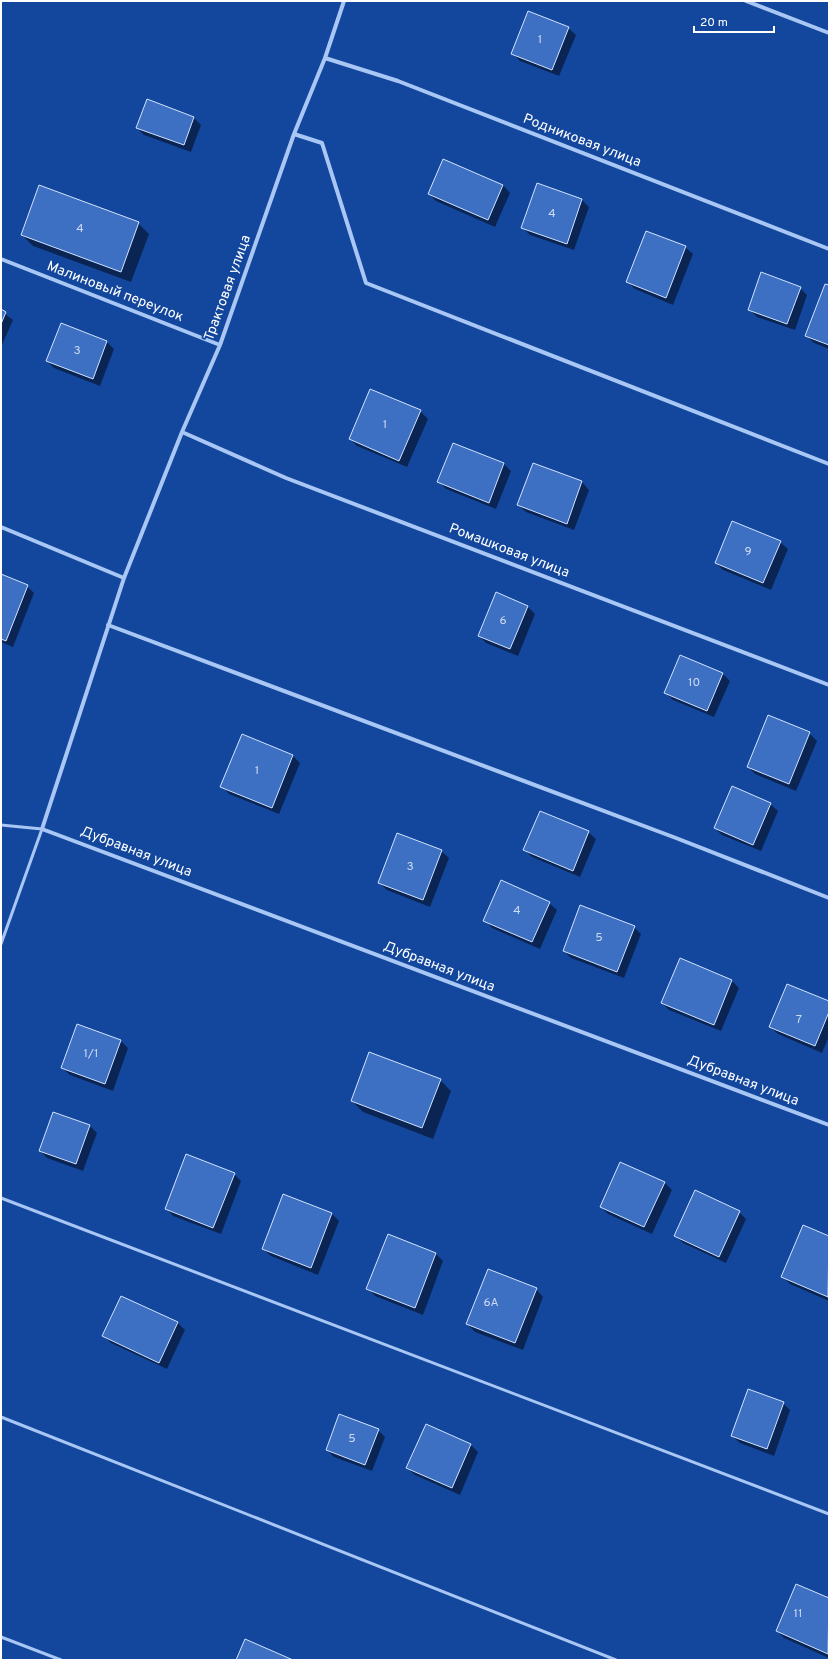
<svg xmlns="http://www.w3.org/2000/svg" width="830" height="1661" viewBox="0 0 830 1661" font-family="Overpass,sans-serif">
	<rect width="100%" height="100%" fill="#13479d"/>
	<path fill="#0007" d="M568,28l8,7 -17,41 -39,-15 -8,-8z
		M194,118l7,7 -10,27 -47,-17 -7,-7z
		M503,185l7,8 -15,34 -59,-26 -7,-7z
		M538,185l44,15 7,7 -15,43 -44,-15 -7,-7z
		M138,223l11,11 -18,48 -98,-36 -11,-11z
		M685,247l8,7 -20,51 -38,-16 -8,-7z
		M829,286v63l-15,-6 -8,-7z
		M800,288l7,7 -12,35 -38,-13 -8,-8z
		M1,311l12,9 -12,27z
		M62,324l45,18 7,7 -14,37 -46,-18 -7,-7z
		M420,411l8,8 -21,48 -50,-21 -7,-7z
		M453,444l51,20 7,7 -15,38 -50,-20 -7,-7z
		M533,464l49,18 7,8 -15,40 -48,-18 -8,-7z
		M780,542l8,7 -17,41 -48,-20 -7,-7z
		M1,576l26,10 7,7 -21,54 -12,-5z
		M496,594l32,13 7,7 -17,42 -32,-13 -7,-7z
		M723,674l7,7 -16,36 -41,-17 -7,-7z
		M809,733l8,8 -21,50 -41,-17 -7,-7z
		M242,735l51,21 7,7 -21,51 -50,-20 -7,-8z
		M770,804l8,7 -17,40 -39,-16 -7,-7z
		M588,832l8,7 -16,38 -48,-20 -7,-7z
		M441,851l8,7 -19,49 -43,-17 -8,-7z
		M549,903l8,7 -17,39 -48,-21 -7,-8z
		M634,927l7,7 -17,44 -53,-20 -7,-7z
		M732,981l7,7 -18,43 -52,-21 -7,-7z
		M829,1002v34l-7,17 -44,-19 -8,-7z
		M121,1041l7,7 -15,43 -43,-16 -8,-7z
		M440,1080l11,11 -18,48 -70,-27 -11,-11z
		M90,1126l7,7 -14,38 -36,-13 -7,-7z
		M621,1163l44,20 7,7 -20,44 -44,-20 -7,-7z
		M234,1174l7,7 -20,53 -48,-18 -7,-8z
		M284,1196l48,18 7,7 -21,54 -47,-19 -8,-7z
		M739,1212l7,7 -20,44 -43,-20 -7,-7z
		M803,1227l26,10v64l-39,-17 -7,-7z
		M388,1235l48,19 7,7 -20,54 -48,-19 -7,-8z
		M536,1289l7,8 -20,53 -48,-18 -8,-8z
		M178,1323l7,7 -18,39 -56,-26 -7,-7z
		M783,1403l7,7 -16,46 -34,-13 -8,-7z
		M426,1425l45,20 7,7 -18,43 -45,-20 -8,-7z
		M378,1430l7,7 -13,34 -38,-14 -7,-7z
		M797,1585l32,14v59l-45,-20 -7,-7z"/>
	<path fill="#3d70c3" stroke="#d2e3fd" d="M528,11l41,16 -17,43 -41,-16z
		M147,99l47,18 -10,28 -48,-17z
		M443,159l60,26 -15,35 -60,-26z
		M537,183l45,16 -15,45 -46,-16z
		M39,185l100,37 -18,50 -100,-37z
		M646,231l40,15 -20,52 -40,-16z
		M761,272l40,15 -14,37 -39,-14z
		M825,284l4,1v60l-24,-9z
		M1,309l5,3 -5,12z
		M61,323l46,18 -14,38 -47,-18z
		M370,389l51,21 -22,51 -50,-22z
		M453,443l51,20 -15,40 -52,-21z
		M533,463l49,18 -15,43 -50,-19z
		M732,521l49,20 -18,42 -48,-20z
		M1,574l27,11 -22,56 -5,-2z
		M496,592l32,14 -18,43 -32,-13z
		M680,655l43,18 -16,38 -43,-18z
		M768,715l42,17 -21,52 -42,-17z
		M242,734l51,21 -21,53 -52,-21z
		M732,786l39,17 -18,42 -39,-17z
		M540,811l49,20 -16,40 -50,-21z
		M397,833l45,17 -19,50 -45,-17z
		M501,880l49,22 -18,40 -49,-21z
		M580,905l55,21 -18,46 -54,-21z
		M680,958l52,22 -18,45 -53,-22z
		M787,984l42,17v11l-14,34 -46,-19z
		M77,1024l44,16 -16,44 -44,-16z
		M369,1052l72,27 -19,49 -71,-27z
		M53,1112l37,13 -14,39 -37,-13z
		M186,1154l49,19 -22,55 -48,-19z
		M620,1162l45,20 -21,45 -44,-20z
		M695,1190l45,21 -21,46 -45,-21z
		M283,1194l49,19 -21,55 -49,-19z
		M803,1225l26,11 -1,61 -47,-20z
		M388,1234l48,19 -21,55 -49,-19z
		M488,1269l49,19 -22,55 -49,-19z
		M121,1296l57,26 -19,41 -57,-27z
		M748,1389l36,13 -17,47 -36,-13z
		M339,1414l40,15 -14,36 -39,-15z
		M426,1424l45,20 -19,44 -46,-20z
		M796,1584l33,14 -1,56 -52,-23z
		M245,1639l48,21h-57z"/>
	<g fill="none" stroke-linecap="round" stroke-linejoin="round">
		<path stroke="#a9c7f4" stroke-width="3" d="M1,825l41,4 -41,115
			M1,1198l828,316
			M1,1417l615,243
			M1,1637l60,23"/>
		<path stroke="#a9c7f4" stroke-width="4" d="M344,1l-19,57 -31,76 -74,211 -38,87 -58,146 -82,251 787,296
			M746,1l83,32
			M325,58l73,23 431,168
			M294,134l28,9 44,140 463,181
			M1,259l219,86
			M182,432l104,46 543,207
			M1,527l123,51
			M108,625l568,213 153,60"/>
	</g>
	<g text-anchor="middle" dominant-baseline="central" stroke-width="3.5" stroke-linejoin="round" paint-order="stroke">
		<g font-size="12" fill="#cedbf0">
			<text x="540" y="40">1</text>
			<text x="552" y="214">4</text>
			<text x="80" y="229">4</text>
			<text x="77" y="351">3</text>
			<text x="385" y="425">1</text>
			<text x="748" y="552">9</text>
			<text x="503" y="621">6</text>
			<text x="694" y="683">10</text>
			<text x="257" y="771">1</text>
			<text x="410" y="867">3</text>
			<text x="517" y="911">4</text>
			<text x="599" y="938">5</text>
			<text x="799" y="1020">7</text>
			<text x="91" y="1054">1/1</text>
			<text x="491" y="1303">6А</text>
			<text x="352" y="1439">5</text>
			<text x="798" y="1614">11</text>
		</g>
		<g font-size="14" fill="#fff" stroke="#13479d">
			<text transform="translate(582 141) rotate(21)">Родниковая улица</text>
			<text transform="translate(228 288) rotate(-70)">Трактовая улица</text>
			<text transform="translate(115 292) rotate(21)">Малиновый переулок</text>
			<text transform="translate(509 551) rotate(21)">Ромашковая улица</text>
			<text transform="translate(136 852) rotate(21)">Дубравная улица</text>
			<text transform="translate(439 967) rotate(21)">Дубравная улица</text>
			<text transform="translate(743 1081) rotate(21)">Дубравная улица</text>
		</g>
	</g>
	<rect width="830" height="1661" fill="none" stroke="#ffffff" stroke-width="4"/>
	<path d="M694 26v6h80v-6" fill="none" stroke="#ffffff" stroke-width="2"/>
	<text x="700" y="26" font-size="12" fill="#ffffff" stroke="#13479d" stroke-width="3" paint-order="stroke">20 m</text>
</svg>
